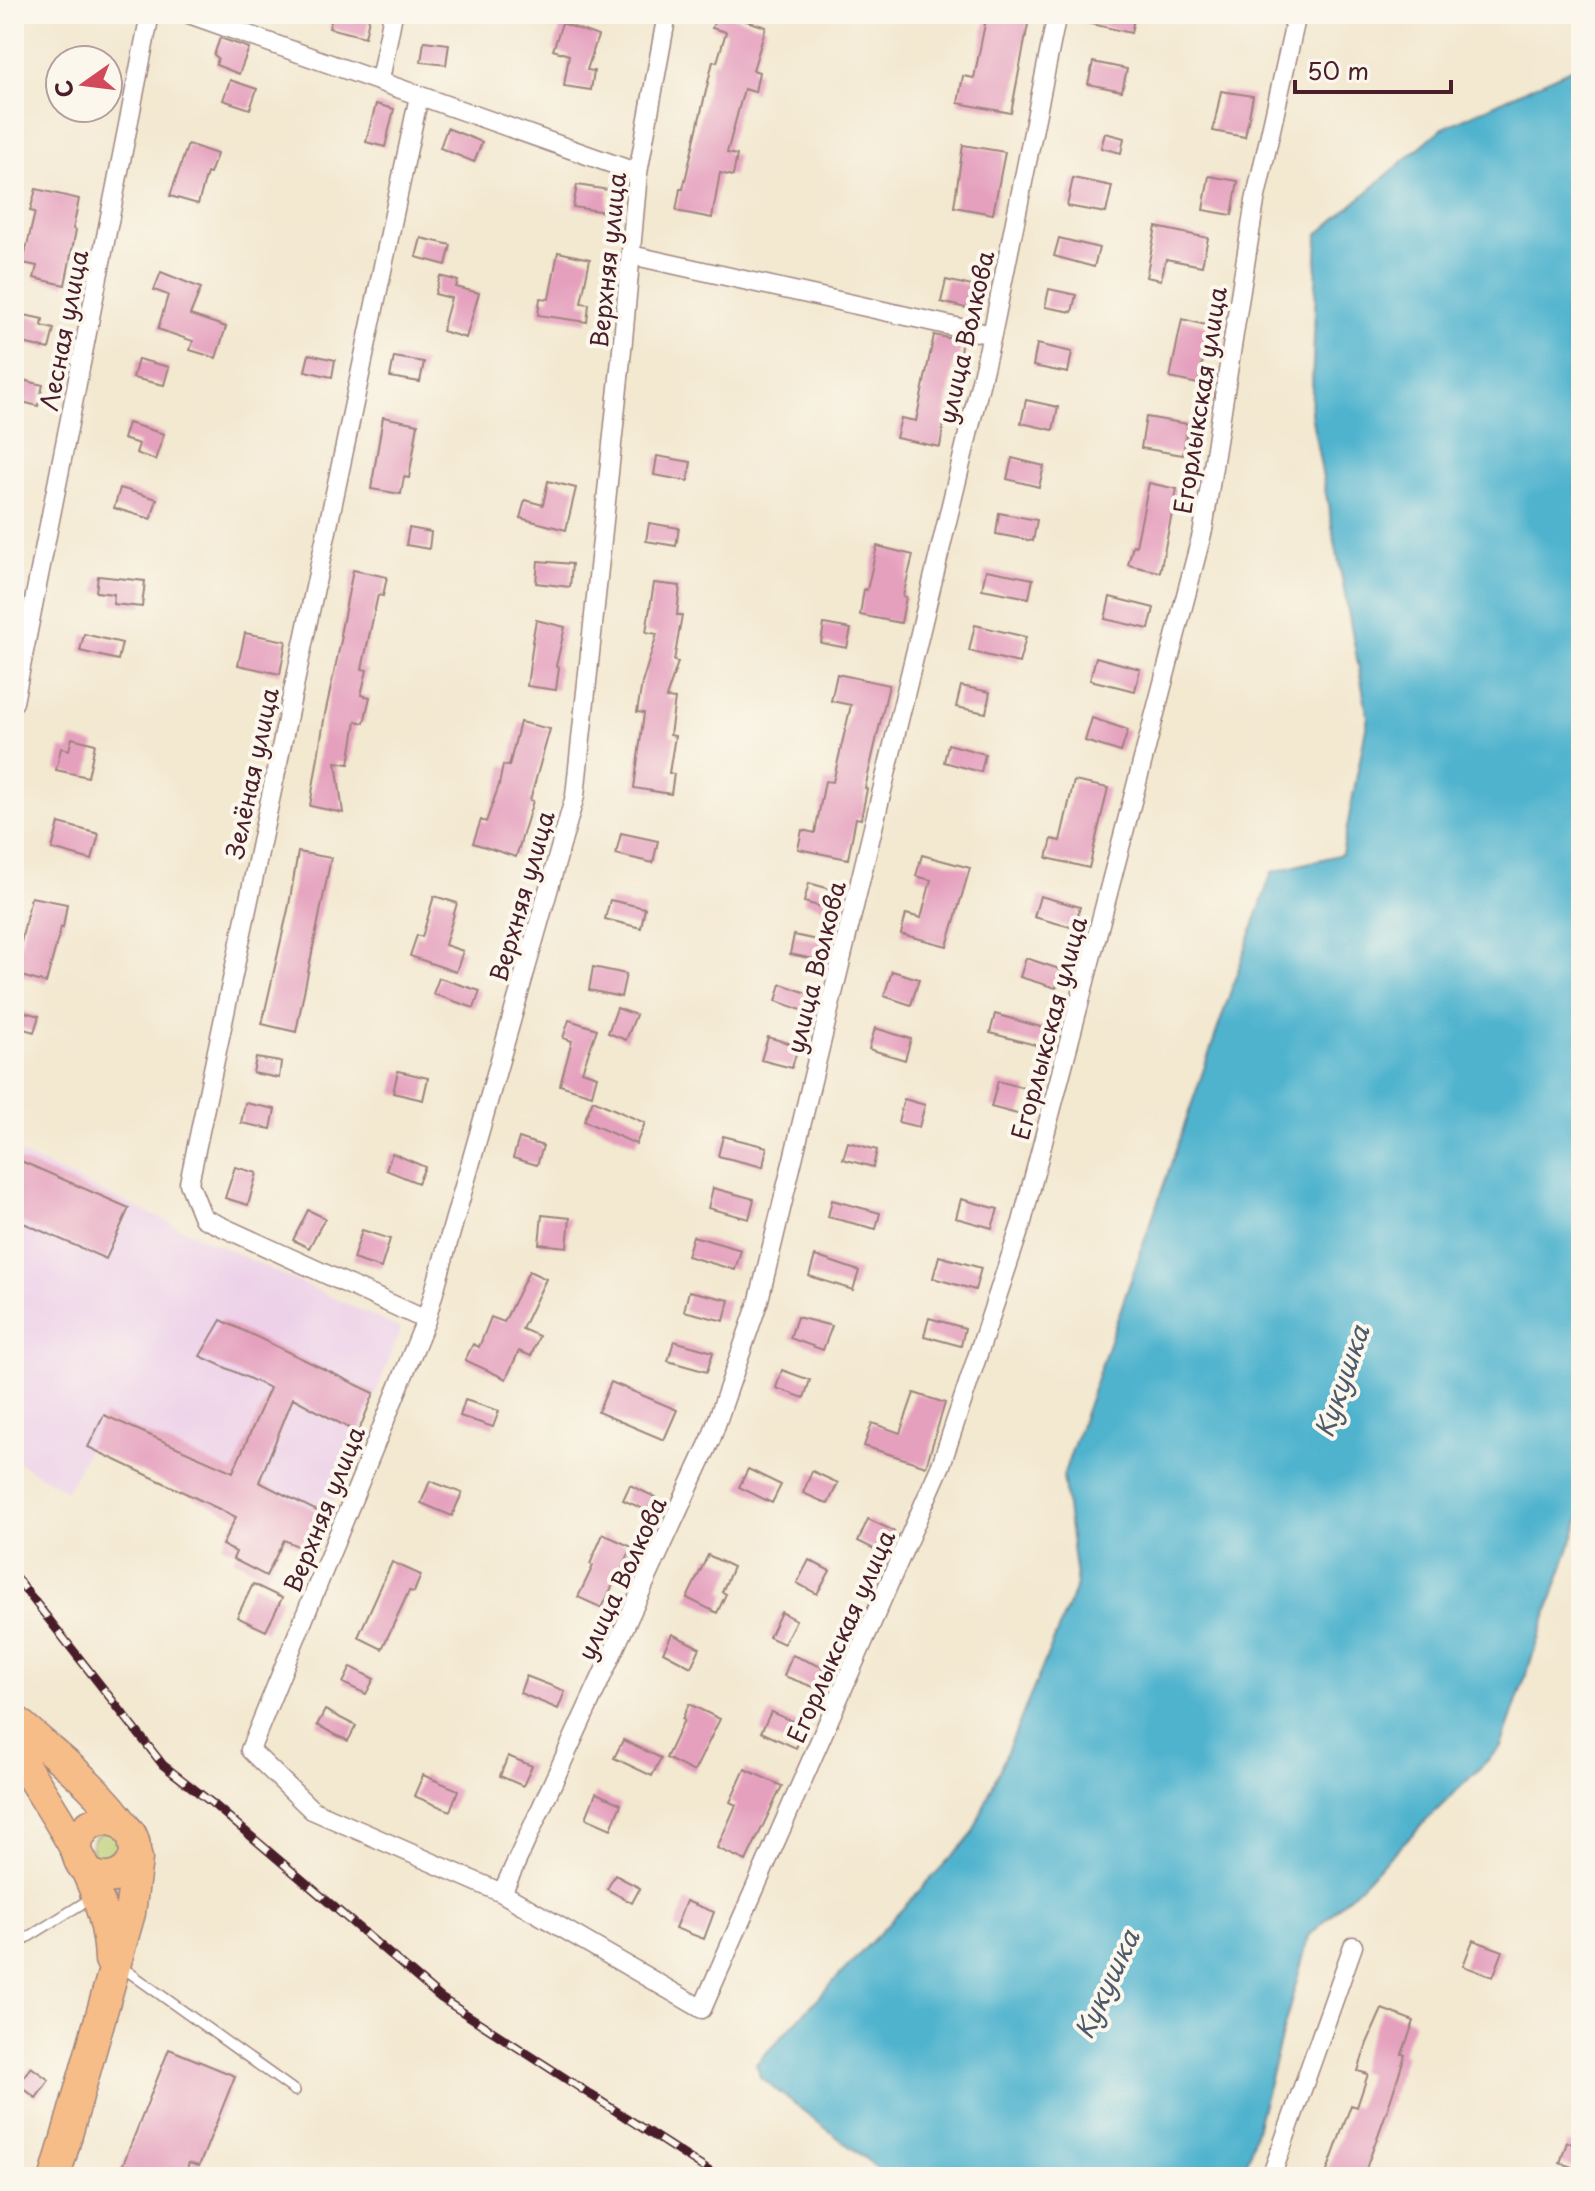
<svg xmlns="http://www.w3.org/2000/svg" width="1595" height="2191" viewBox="0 0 1595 2191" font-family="'Playpen Sans',sans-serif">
	<rect width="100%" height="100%" fill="#fbf7ec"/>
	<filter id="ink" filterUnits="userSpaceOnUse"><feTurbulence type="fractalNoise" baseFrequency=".0125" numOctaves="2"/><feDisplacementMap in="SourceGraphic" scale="16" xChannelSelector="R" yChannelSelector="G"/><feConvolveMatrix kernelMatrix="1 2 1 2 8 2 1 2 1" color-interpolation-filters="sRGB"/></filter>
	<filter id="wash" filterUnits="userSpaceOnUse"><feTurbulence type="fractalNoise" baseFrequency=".006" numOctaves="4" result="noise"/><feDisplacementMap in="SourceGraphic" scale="32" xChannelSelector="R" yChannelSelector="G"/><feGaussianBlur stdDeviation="1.8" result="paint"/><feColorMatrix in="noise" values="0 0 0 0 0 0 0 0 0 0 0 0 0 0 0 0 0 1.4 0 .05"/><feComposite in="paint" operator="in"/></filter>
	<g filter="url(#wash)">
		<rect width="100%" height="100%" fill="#f3e8d0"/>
		<path fill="#edd1e9" d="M14,1151l387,178 -88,224 -224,-106 -22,44 -53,-31z"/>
		<path fill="#b9cc6f" stroke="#82764d" stroke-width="2" d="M108,1829l16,5 -2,32 -18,3 -9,-3c-5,-19 -8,-29 13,-37z"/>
		<path fill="#50b3ce" stroke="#4d697c" stroke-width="2" d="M1575,67l6,3v1445l-80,232 -192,189 -66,241h-354l-128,-99 -5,-14 216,-229 105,-250 -14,-109 209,-604 70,-18 26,-137 -57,-303 7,-180 123,-105z"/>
		<g id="blocks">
			<path fill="#e5a0be" d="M333,14h37l-5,23 -36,-9z
				M717,14h6l43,13 -13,43 6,2 -4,20 -11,-3 -17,64 10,2 -4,21 -13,-3 -8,45 -36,-7 4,-22h3l30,-128 4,1 9,-30 -14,-4z
				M987,14h43l-19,99 -53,-10 5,-27 11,2z
				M1080,14h55l-4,19 -52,-12z
				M562,23l36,13 -11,34 7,1 -3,19 -27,-4 5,-31 -16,-5z
				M220,38l29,10 -10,26 -23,-9 2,-7 -4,-3z
				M424,41l25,3 -3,21 -25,-3z
				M1093,62l34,7 -5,22 -34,-7z
				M230,80l27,9 -7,20 -27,-9z
				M1221,91l32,5 -8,41 -32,-6z
				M376,104l18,5 -9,38 -19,-5z
				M447,128l35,14 -8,20 -34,-14z
				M1105,133l19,5 -3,15 -20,-5z
				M188,144l29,10 -7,20 -3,-1 -9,31 -28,-8z
				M963,145l42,7 -12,62 -39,-7z
				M1209,176l29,5 -6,34 -29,-5z
				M1073,178l39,8 -6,27 -39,-7z
				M577,185l32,5 -3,22 -33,-5z
				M36,189l43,10 -6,30 3,1 -11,55 -31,-7 3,-12 -14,-3 12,-51 -5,-1z
				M1156,227l52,11 -6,28 -36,-7 -5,21 -15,-3z
				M421,238l30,7 -5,20 -30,-8z
				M1059,238l40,10 -5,19 -40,-11z
				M558,252l32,7 -9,44 8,1 -2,18 -49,-7 2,-17 9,1z
				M161,272l40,16 -11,27 36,12 -10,31 -26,-8 3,-9 -35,-12 10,-34 -14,-5z
				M440,276l18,5 -2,6 23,6 -13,45 -24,-7 9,-33 -16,-4z
				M946,280l30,7 -6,22 -29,-7z
				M1049,289l27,6 -4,17 -27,-5z
				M24,315l19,4 -1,7 12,3 -5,20 -31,-7z
				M1182,319l28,7 -12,58 -28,-6z
				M934,335l28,6 -4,21h-4l-14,85 -44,-9 5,-20 15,3z
				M1037,344l35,8 -4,21 -35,-7z
				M309,354l26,6 -3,17 -27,-6z
				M394,357l30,5 -4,20 -30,-5z
				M138,359l31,8 -5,18 -31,-7z
				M14,378l29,7 -5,21 -24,-6z
				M1026,400l32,7 -5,23 -32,-7z
				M383,417l35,7 -9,54 -5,-1 -3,17 -30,-5z
				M1146,417l42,7 -5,31 -42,-7z
				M128,423l36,11 -9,26 -19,-7 3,-9 -16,-5z
				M657,456l34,6 -3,19 -34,-6z
				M1012,458l32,8 -5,21 -32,-8z
				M548,481l28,7 -10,42 -46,-12 5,-18 18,5z
				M1149,483l28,6 -17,83 -32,-7 5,-20 3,1z
				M120,488l37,11 -6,20 -37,-11z
				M999,513l38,7 -4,21 -37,-7z
				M649,523l30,5 -3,18 -30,-5z
				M409,528l22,4 -2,17 -23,-4z
				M877,546l36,9 -10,41 3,1 -5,26 -41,-8 4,-26 3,1z
				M538,561l34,3 -2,23 -34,-4z
				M353,570l34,7 -4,19 -5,-1 -16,74 5,1 -6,25 9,2 -6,26 -8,-2 -7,43 -13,-2 7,51 -33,-7 15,-92 17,-78 -2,-1z
				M986,570l47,9 -4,19 -47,-9z
				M98,576l47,5 -3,26 -29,-3 1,-10 -18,-2z
				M654,583l26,3 -3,29h5l-8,46 4,1 -12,36 9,1 -5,36 5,1 -6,37 5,1 -3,20 -37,-6 10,-75 -7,-1 5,-29 15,-49 -11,-2z
				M1110,597l44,11 -5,21 -44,-10z
				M536,620l29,7 -9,39 3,1 -3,23 -29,-4 6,-44h-1z
				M824,624l27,5 -4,19 -26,-5z
				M975,625l51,12 -7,26 -50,-12z
				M245,633l41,8 -6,33 -42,-9z
				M84,634l38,9 -4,17 -38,-9z
				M1096,657l44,12 -5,22 -45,-11z
				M837,674l52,11 -24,103 2,1 -6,30 -5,-1 -8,41 -50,-10 4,-19 13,3 10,-52 8,1 18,-77 -20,-4z
				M961,686l29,6 -4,21 -30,-6z
				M1092,718l36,12 -7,22 -36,-11z
				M520,722l30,7 -20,71 3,1 -17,56 -43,-14 8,-23 5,2 13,-37 4,-20 6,1z
				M72,738l23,6 -7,33 -32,-7 5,-22 8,2z
				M948,744l37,10 -4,18 -37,-10z
				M1074,781l34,7 -19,80 -42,-10 5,-19 8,2z
				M59,823l40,11 -7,26 -40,-11z
				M621,833l37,8 -5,22 -37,-9z
				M298,852l33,6 -35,174 -34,-8 27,-119z
				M922,855l48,13 -23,78 -46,-12 5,-20 15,4 10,-38 -15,-4z
				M809,883l28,8 -5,19 -28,-8z
				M434,896l23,7 -12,42 18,6 -7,21 -46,-16 7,-21 5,2z
				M1040,896l40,11 -6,21 -40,-11z
				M31,897l36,7 -4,24 -2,-1 -15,56 -32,-9z
				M610,900l35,8 -4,20 -36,-9z
				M794,935l28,6 -4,19 -28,-6z
				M1026,958l36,12 -6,18 -36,-11z
				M593,967l33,7 -5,23 -32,-7z
				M892,971l27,8 -8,26 -27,-9z
				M439,978l41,13 -6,17 -41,-14z
				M781,984l29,10 -6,17 -28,-10z
				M617,1008l19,7 -10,25 -18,-7z
				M14,1009l25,7 -5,16 -20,-6z
				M995,1014l49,14 -5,18 -49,-13z
				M569,1020l28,9 -15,42 15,5 -5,19 -32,-10 12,-44 -9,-3z
				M875,1028l36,11 -6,21 -36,-11z
				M768,1037l30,9 -6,22 -31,-8z
				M256,1058l25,4 -2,16 -26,-5z
				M398,1071l30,7 -5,22 -30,-7z
				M998,1081l30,8 -7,26 -30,-8z
				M904,1099l21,6 -6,22 -21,-5z
				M593,1100l52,23 -9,21 -52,-23z
				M245,1103l30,6 -4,20 -30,-6z
				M723,1136l44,11 -4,20 -45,-11z
				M519,1138l24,8 -6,19 -24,-7z
				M848,1142l29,8 -4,17 -30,-8z
				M392,1153l33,14 -7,16 -32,-13z
				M14,1158l115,50 -23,51 -92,-40z
				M235,1167l22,6 -9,32 -23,-7z
				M713,1188l41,11 -5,20 -41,-11z
				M961,1199l37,10 -6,19 -36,-10z
				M832,1200l48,13 -4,16 -48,-12z
				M308,1210l17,8 -16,30 -16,-8z
				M542,1215l28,3 -3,29 -28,-3z
				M362,1230l28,9 -9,29 -28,-9z
				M693,1236l48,14 -6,20 -48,-14z
				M815,1256l44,15 -6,19 -44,-14z
				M939,1256l42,12 -6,22 -42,-12z
				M529,1271l17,8 -24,50 17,7 -8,20 -12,-5 -13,28 -41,-19 8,-16 6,3 12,-30 13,5z
				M689,1291l40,9 -5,21 -40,-10z
				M797,1317l35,9 -9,24 -33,-12z
				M929,1318l36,10 -4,18 -37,-10z
				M221,1320l153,73 -16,40 -65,-35 -34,84 68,34 -14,37 -29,-13 -18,36 -33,-17 3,-7 -14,-7 14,-28 -148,-70 16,-32 129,57 37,-84 -70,-32z
				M674,1341l39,11 -6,20 -39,-11z
				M782,1370l28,10 -6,18 -28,-10z
				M611,1382l66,28 -13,30 -66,-28z
				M914,1393l31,10 -19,63 -62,-20 8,-23 28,10z
				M465,1400l34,11 -6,16 -33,-11z
				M748,1469l33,16 -9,18 -33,-16z
				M812,1471l26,12 -10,21 -25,-11z
				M430,1481l32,12 -10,23 -31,-13z
				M630,1485l25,12 -7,14 -25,-11z
				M868,1519l26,12 -10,23 -26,-13z
				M603,1534l29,13 -13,30 -2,-1 -15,32 -24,-11 15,-31 -3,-2z
				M708,1555l25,12 -11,25 4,2 -9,19 -30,-15z
				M809,1560l21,11 -13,23 -20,-11z
				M392,1562l29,13 -7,17 -5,-1 -27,58 -24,-12z
				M253,1584l29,14 -16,33 -29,-14z
				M781,1612l15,8 -12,24 -15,-7z
				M672,1634l28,14 -9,19 -28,-15z
				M792,1655l40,16 -8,20 -40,-15z
				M351,1667l23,12 -8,15 -23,-11z
				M526,1676l39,15 -7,18 -38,-16z
				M689,1704l31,15 -26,53 -28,-14 18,-38 -2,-1z
				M325,1710l31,16 -8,15 -31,-16z
				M771,1712l35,15 -10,21 -35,-16z
				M623,1740l38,18 -9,18 -38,-18z
				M508,1756l24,10 -9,20 -23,-10z
				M745,1769l37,17 -36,75 -29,-13 19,-43 -6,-3z
				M423,1775l35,15 -8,21 -36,-15z
				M596,1793l25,11 -10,25 -25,-11z
				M615,1875l25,13 -8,15 -25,-14z
				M686,1901l28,11 -10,27 -29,-11z
				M1473,1940l30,11 -10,26 -30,-11z
				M1382,2009l32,12 -12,33 3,1 -14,44 -28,78h-38l26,-72 6,2 11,-33 -10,-3 9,-28z
				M169,2049l66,27 -36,90 -10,-3 -5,14h-13l-18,-7 -3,7h-32z
				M31,2067l18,13 -13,18 -18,-14z
				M1567,2142l14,5v23l-21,-7z"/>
		</g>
	</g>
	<g filter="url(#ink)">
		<use href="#blocks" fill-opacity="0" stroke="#9e847e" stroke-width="2"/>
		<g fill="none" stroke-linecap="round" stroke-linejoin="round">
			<defs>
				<path id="service" d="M14,1946l79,-49
					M119,1965l176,126"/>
				<path id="minor" d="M189,14l449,159
					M667,14l-29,159 -15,167 -48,456 -149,524 -176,430 62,60 190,83 200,116 239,-544 81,-243 181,-692 52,-329 42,-187
					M380,80l13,-66
					M419,96l-230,1087 14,35 223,102
					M631,255l361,80
					M14,702l136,-688
					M502,1893l209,-454 48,-139 233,-965 65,-321
					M1271,2177l82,-231"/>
				<path id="primary" d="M14,1719c40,36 84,67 114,112
					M14,1750c39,62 94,134 96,210
					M77 1849a29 29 0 1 1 58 0a29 29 0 1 1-58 0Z
					M55,2177l75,-264 7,-54 -3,-13"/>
			</defs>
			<use href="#service" stroke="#9e847e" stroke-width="12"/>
			<use href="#minor" stroke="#9e847e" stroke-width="21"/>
			<use href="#primary" stroke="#9e847e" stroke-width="33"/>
			<use href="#service" stroke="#fff" stroke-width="9"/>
			<use href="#minor" stroke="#fff" stroke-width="18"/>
			<use href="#primary" stroke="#f7bd88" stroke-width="30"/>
			<defs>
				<path id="rail" d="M14,1575l149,190 49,38 229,195 277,179"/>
			</defs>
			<use href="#rail" stroke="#4a1f2b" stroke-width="9"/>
			<use href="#rail" stroke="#fbf7ec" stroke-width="6" stroke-dasharray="18" stroke-linecap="butt"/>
		</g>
	</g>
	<g text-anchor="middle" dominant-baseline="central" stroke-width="8" stroke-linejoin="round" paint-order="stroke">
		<g font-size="24" fill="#4a1f2b" stroke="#fbf7ec">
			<text transform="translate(607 260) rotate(-84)">Верхняя улица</text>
			<text transform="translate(63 330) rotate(-79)">Лесная улица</text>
			<text transform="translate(965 337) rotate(-77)">улица Волкова</text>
			<text transform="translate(1199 400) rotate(-81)">Егорлыкская улица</text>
			<text transform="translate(251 773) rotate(-78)">Зелёная улица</text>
			<text transform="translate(521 896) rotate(-74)">Верхняя улица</text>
			<text transform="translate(815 967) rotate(-76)">улица Волкова</text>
			<text transform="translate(1048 1028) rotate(-75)">Егорлыкская улица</text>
			<text transform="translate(323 1509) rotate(-68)">Верхняя улица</text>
			<text transform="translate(621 1578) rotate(-65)">улица Волкова</text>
			<text transform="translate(840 1636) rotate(-66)">Егорлыкская улица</text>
		</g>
		<g font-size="26" font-style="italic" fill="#4c5a6c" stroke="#fbf7ec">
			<text transform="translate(1341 1381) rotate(-71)">Кукушка</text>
			<text transform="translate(1106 1984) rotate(-65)">Кукушка</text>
		</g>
	</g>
	<rect width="1595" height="2191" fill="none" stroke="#fbf7ec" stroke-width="48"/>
	<g transform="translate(84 84) rotate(256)"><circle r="38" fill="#fbf7ec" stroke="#b4a19f" stroke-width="2"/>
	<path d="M0-6L14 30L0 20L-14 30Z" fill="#d1495b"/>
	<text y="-12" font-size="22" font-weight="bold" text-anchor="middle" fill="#4a1f2b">С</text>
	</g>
	<path d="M1295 80v12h156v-12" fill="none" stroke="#4a1f2b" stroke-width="4"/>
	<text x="1307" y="80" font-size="24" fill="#4a1f2b" stroke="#fbf7ec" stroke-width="6" paint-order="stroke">50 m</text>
</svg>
